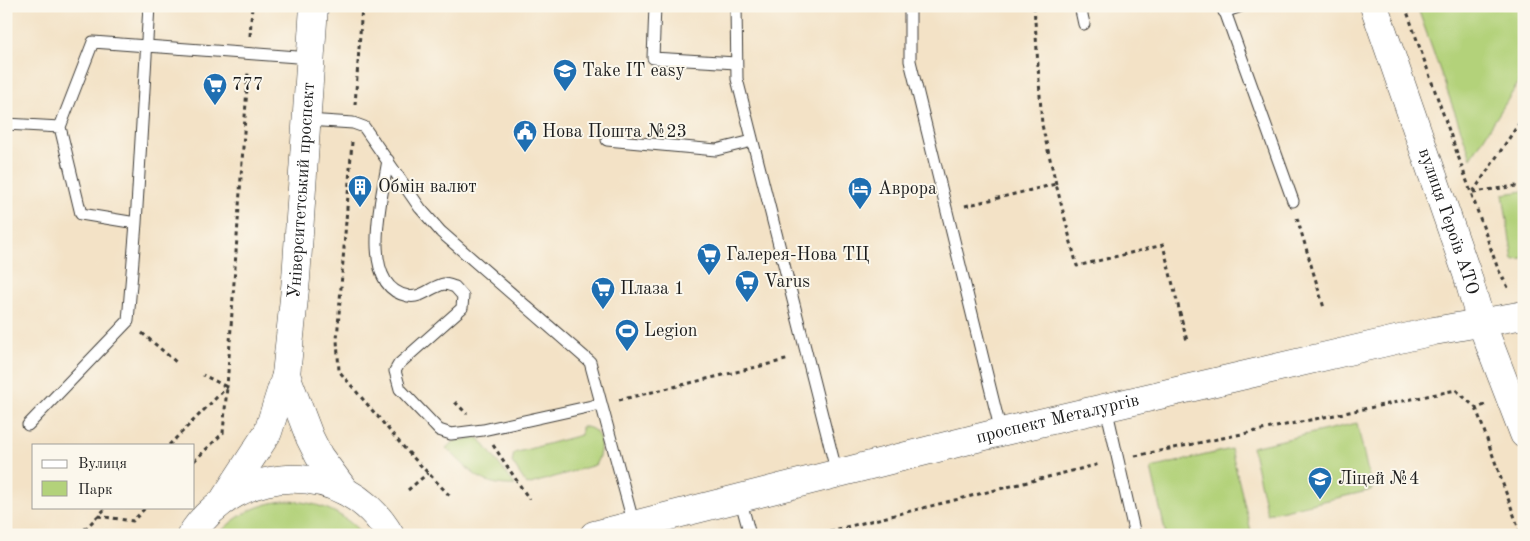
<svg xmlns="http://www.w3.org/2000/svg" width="1530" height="541" viewBox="0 0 1530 541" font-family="'Old Standard TT',serif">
	<rect width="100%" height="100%" fill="#fbf7ec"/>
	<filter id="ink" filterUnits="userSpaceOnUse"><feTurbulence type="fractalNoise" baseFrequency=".02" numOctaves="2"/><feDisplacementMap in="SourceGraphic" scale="10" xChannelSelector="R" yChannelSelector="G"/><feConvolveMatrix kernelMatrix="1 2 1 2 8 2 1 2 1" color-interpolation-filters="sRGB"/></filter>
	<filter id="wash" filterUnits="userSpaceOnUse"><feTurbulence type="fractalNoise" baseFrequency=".0096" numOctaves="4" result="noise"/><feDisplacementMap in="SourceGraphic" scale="20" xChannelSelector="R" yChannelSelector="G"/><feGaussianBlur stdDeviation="1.12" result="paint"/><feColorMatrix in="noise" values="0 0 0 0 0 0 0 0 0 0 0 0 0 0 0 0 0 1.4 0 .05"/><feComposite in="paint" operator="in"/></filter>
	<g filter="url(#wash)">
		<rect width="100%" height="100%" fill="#f3e2c6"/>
		<path fill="#b3d27a" stroke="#68774b" d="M1417,6h107v68l-53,84z
			M1524,191v68l-11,1 -10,-66z
			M1357,423l15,67 -105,24 -15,-67z
			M581,427c22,-2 23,24 14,38l-68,20 -15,-23 2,-9 67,-18z
			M479,438l36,47c-37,1 -43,-14 -69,-37l8,-7z
			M1231,449l21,86h-86l-15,-67z
			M284,501c32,0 58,10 79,34h-145c18,-20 39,-31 66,-34z"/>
	</g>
	<g filter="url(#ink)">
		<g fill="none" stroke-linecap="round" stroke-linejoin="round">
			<defs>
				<path id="lane" d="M655,6l-2,52 83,5
					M736,6l1,73 100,395
					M910,6v55l91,371
					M1080,6l4,18
					M1223,6l70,195
					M1224,12l17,-6
					M307,120l46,3 11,4 56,81 21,24 149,130 44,163
					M6,124l54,3 33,-85 218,16
					M60,127l21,87 55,9
					M607,140l109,10 36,-9
					M388,160c-5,33 -31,127 20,136 13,3 24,-10 36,-12 3,0 8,2 11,3l8,9 -1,12 -63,56 -4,7 5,18 39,41 12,4 32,-4 118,-26
					M1106,407l29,128
					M28,425l100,-104 8,-98 13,-217
					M740,498l10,37"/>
				<g id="secondary">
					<path id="s1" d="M1374,6l93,268 14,48 43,112"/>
				</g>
				<g id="primary">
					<path d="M286,375l24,63 9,18 26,35"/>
					<path id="s2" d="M225,498l43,-66 18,-57 10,-96 18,-273"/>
					<path d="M191,535c46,-72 154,-78 199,0"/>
					<path id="s3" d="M594,535l407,-103 433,-101 90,-16"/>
				</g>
			</defs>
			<use href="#lane" stroke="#3c3a36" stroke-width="13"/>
			<use href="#secondary" stroke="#3c3a36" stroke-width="29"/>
			<use href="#primary" stroke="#3c3a36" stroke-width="29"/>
			<path stroke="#3c3a36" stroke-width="3" stroke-dasharray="4 4" stroke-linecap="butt" d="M1034,6l8,119 14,59
				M1405,6l93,263 12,22
				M250,36l2,-30
				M355,105l7,-99
				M352,142l-15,198 2,31 67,79 45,47
				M1473,192l51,-76
				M1473,192l51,-7
				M965,206l91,-22 21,82 86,-21 24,96
				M1297,218l27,90
				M142,333l34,29
				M619,400l171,-41
				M455,402l12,12
				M1476,408l45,127
				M169,445l58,-58 21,-315
				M493,445l36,54
				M1135,456l321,-66 20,18 9,-3
				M194,461l29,-28 4,-46 -24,-12
				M408,490l20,-17
				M98,516l35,5 13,-14
				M79,535l28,-28
				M814,535l286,-71"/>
			<use href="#lane" stroke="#fff" stroke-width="11"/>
			<use href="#secondary" stroke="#fff" stroke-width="28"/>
			<use href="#primary" stroke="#fff" stroke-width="28"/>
		</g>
	</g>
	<defs>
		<symbol id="school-pin" viewBox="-11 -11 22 30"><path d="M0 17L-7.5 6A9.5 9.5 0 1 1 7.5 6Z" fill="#1f6fb2" stroke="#fbf7ec"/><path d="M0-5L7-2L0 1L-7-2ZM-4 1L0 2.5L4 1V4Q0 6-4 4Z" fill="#fff"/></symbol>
		<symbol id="supermarket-pin" viewBox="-11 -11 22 30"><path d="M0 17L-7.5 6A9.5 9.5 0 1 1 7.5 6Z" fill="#1f6fb2" stroke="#fbf7ec"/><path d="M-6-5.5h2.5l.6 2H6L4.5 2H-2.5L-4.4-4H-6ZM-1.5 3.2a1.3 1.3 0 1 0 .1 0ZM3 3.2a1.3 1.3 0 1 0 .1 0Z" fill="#fff"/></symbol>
		<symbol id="civic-pin" viewBox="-11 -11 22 30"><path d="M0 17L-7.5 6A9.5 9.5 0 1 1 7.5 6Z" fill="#1f6fb2" stroke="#fbf7ec"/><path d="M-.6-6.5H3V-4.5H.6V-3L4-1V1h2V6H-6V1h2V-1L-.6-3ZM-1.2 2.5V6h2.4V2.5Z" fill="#fff"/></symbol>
		<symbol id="building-pin" viewBox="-11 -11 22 30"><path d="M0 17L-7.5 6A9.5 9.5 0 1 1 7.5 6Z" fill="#1f6fb2" stroke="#fbf7ec"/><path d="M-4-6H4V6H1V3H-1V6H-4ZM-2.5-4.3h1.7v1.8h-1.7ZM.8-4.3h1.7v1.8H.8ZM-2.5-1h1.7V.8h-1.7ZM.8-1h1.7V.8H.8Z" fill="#fff"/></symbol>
		<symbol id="hotel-pin" viewBox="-11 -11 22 30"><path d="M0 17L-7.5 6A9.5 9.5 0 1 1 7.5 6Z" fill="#1f6fb2" stroke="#fbf7ec"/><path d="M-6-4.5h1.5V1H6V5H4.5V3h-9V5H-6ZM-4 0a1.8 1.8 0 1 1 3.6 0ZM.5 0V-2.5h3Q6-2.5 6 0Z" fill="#fff"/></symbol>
		<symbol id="stadium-pin" viewBox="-11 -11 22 30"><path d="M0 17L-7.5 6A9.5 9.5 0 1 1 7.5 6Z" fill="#1f6fb2" stroke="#fbf7ec"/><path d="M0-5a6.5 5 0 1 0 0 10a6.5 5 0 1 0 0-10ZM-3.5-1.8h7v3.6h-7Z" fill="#fff"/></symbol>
	</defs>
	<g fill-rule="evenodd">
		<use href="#school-pin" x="551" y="57" width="28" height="38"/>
		<use href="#supermarket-pin" x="201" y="71" width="28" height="38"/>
		<use href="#civic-pin" x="511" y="118" width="28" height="38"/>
		<use href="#building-pin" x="346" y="173" width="28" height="38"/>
		<use href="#hotel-pin" x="846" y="175" width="28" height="38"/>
		<use href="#supermarket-pin" x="695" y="241" width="28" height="38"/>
		<use href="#supermarket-pin" x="733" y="268" width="28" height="38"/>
		<use href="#supermarket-pin" x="589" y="275" width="28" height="38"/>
		<use href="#stadium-pin" x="613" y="317" width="28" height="38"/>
		<use href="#school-pin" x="1306" y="465" width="28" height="38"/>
	</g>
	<g text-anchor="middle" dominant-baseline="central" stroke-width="4" stroke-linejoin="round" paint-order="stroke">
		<g font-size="18" fill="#1c1c1c" stroke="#fbf7ec" text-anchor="start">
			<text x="582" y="71">Take IT easy</text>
			<text x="232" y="85">777</text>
			<text x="542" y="132">Нова Пошта №23</text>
			<text x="378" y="187">Обмін валют</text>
			<text x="878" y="189">Аврора</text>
			<text x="726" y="255">Галерея-Нова ТЦ</text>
			<text x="764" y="282">Varus</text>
			<text x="620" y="289">Плаза 1</text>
			<text x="644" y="331">Legion</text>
			<text x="1338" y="479">Ліцей №4</text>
		</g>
		<g font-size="18" fill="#1c1c1c" stroke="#fbf7ec">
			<text stroke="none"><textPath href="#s2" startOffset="324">Університетський проспект</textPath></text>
			<text stroke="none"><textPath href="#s1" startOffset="228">вулиця Героїв АТО</textPath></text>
			<text stroke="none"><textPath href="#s3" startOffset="478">проспект Металургів</textPath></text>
		</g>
	</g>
	<rect width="1530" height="541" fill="none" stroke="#fbf7ec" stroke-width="25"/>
	<rect x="32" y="444" width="162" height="65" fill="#fbf7ec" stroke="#a29f99"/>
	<rect x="42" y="460" width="25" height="8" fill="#ffffff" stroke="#a29f99"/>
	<text x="78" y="468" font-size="15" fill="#1c1c1c">Вулиця</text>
	<rect x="42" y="481" width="25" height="15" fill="#b3d27a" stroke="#a29f99"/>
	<text x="78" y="494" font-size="15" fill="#1c1c1c">Парк</text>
</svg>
